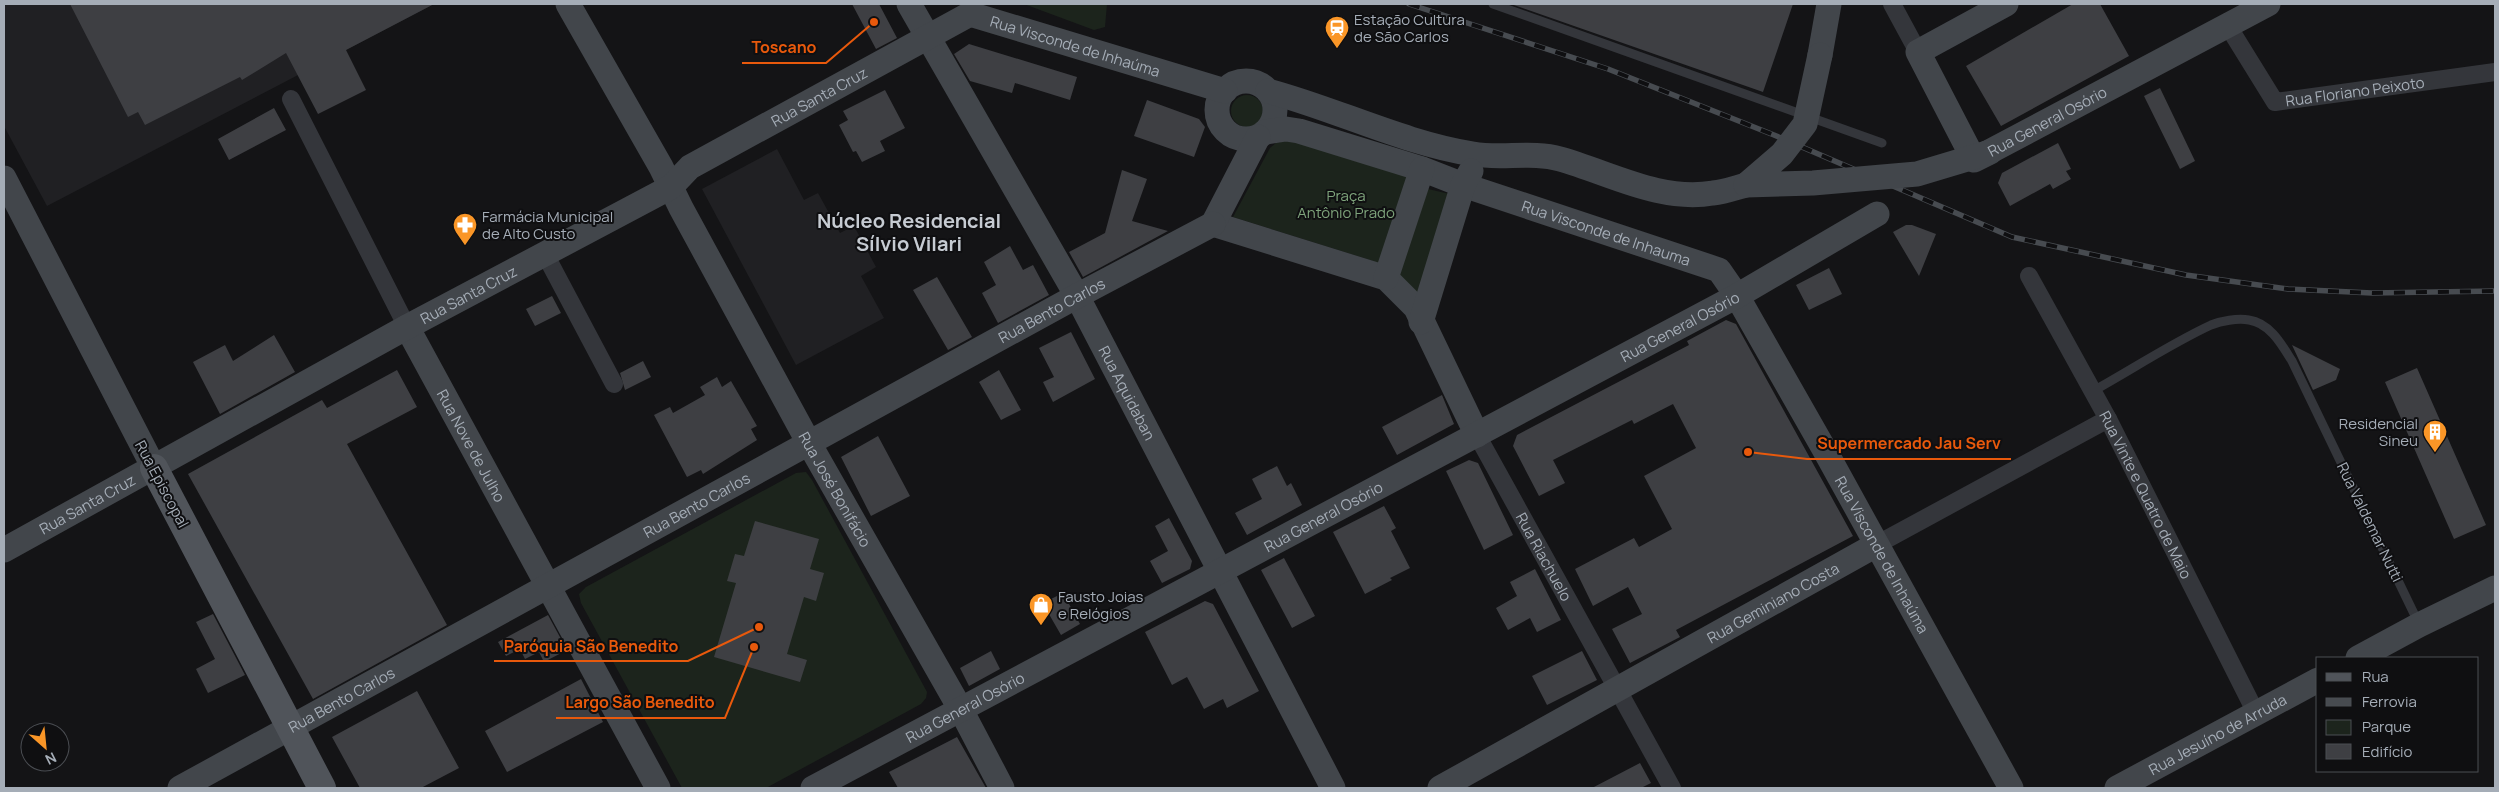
<svg xmlns="http://www.w3.org/2000/svg" width="2499" height="792" viewBox="0 0 2499 792" font-family="Manrope,sans-serif">
	<rect width="100%" height="100%" fill="#141416"/>
	<path fill="#202023" d="M4,4h430l-387,202 -43,-80z
		M777,149l27,51 14,-7 22,40 14,-7 22,41 -15,9 23,42 -88,47 -94,-176z"/>
	<path fill="#1c241c" d="M1024,4h83l-2,23 -11,3z
		M1231 111a16 16 0 1 1 32 0a16 16 0 1 1-32 0Z
		M1289,140l119,34 -29,91 -6,-4 -140,-44 37,-69 6,-5z
		M1428,189l26,6 -33,111 -22,-30z
		M806,472l6,8 115,212 -1,6 -5,6 -155,84h-84l-101,-185 -2,-9 7,-7 210,-114z"/>
	<path fill="#3e3f43" d="M70,4h364l-88,46 20,40 -48,24 -32,-61 -44,27 -2,-3 -95,48 -7,-13 -10,5z
		M852,4h27l18,34 -21,11z
		M1511,4h282l-30,88z
		M2073,4h27l29,52 -128,70 -35,-60z
		M969,44l108,33 -7,23 -55,-17 -3,10 -42,-12 -16,-27z
		M2160,88l35,73 -15,8 -36,-73z
		M885,90l20,38 -25,13 5,10 -23,11 -6,-11 -3,1 -14,-27 9,-5 -5,-9z
		M1147,100l52,19 6,8 -11,30 -60,-21z
		M274,108l12,22 -57,30 -11,-21z
		M2058,143l13,26 -5,2 5,8 -18,10 -3,-5 -40,22 -12,-23 4,-10z
		M1122,170l25,9 -15,42 36,10 -85,46 -14,-25 36,-19z
		M1906,225h6l24,9 -17,42 -26,-44z
		M1010,246l13,24 10,-5 16,30 -51,28 -16,-30 14,-8 -12,-23z
		M1829,268l13,26 -33,16 -13,-25z
		M937,277l35,60 -24,13 -35,-60z
		M552,296l9,17 -26,13 -9,-17z
		M1726,320l10,4 117,212 -177,94 4,7 -50,26 -18,-34 30,-15 -14,-27 -35,19 -18,-37 59,-31 5,9 33,-18 -28,-53 52,-28 -23,-44 -39,20 -2,-4 -79,40 12,23 -26,13 -26,-50 4,-11 172,-90 -2,-4z
		M1071,332l24,47 -42,23 -10,-20 11,-5 -15,-29z
		M274,335l21,37 -75,42 -27,-52 32,-17 8,16z
		M2292,345l48,24 -4,11 -23,10z
		M643,361l8,16 -26,13 -5,-17z
		M2417,368l69,157 -32,14 -69,-157z
		M397,370l20,37 -70,37 100,181 -134,74 -125,-225 134,-74 5,8z
		M999,370l22,40 -20,10 -22,-38z
		M717,377l5,10 9,-6 26,45 -6,3 6,11 -54,34 -2,-4 -14,7 -33,-62 16,-8 3,6 32,-18 -5,-8z
		M1442,395l12,29 -57,31 -15,-28z
		M878,436l32,60 -39,20 -30,-59z
		M1469,460l9,3 35,72 -29,15 -38,-79z
		M1277,466l10,20 4,-3 11,22 -55,30 -12,-22 27,-14 -10,-20z
		M1384,506l12,22 -5,3 19,37 -20,10 2,2 -27,14 -32,-62z
		M1169,518l23,43 -2,8 -28,14 -12,-22 18,-10 -13,-25z
		M755,521l64,18 -9,30 14,4 -8,28 -12,-4 -17,57 20,6 -7,22 -86,-25 22,-74 -9,-2 8,-27 9,2z
		M1284,558l31,58 -23,12 -31,-58z
		M1535,569l26,51 -24,12 -7,-14 -22,12 -12,-22 21,-12 -7,-14z
		M1063,593l17,31 -19,11 -15,-26 4,-2 -3,-6z
		M1205,601l8,3 46,87 -32,17 -4,-9 -19,10 -17,-32 -15,8 -27,-53z
		M213,614l32,61 -37,18 -12,-24 19,-10 -19,-37z
		M548,615l19,35 -23,12 -5,-10 -14,7 -5,-10 -14,7 -8,-14z
		M991,651l9,18 -31,17 -9,-18z
		M1582,651l15,29 -50,25 -15,-29z
		M581,679l22,43 -96,50 -22,-41z
		M417,691l42,77 -38,20h-61l-28,-51z
		M957,737l29,51h-88l-9,-16z
		M1640,763l11,20 -10,5h-49z"/>
	<g fill="none" stroke-linecap="round" stroke-linejoin="round">
		<path stroke="#34363b" stroke-width="9" d="M1493,4l389,139
			M2093,391c38,-21 79,-48 118,-66 10,-4 26,-7 38,-5 21,3 33,25 43,41l127,263"/>
		<g stroke="#34363b" stroke-width="18">
			<path d="M1892,4l26,48"/>
			<path id="s1" d="M2228,26l47,76 220,-30"/>
			<path d="M291,99l116,228"/>
			<path d="M545,254l69,130"/>
			<path id="s2" d="M2029,276l79,143 149,296"/>
			<path id="s3" d="M1477,435l195,353"/>
			<path d="M1876,545l232,-126"/>
		</g>
		<g stroke="#42464b" stroke-width="25">
			<path id="s4" d="M568,4l93,163 20,41 129,237 151,265 41,78"/>
			<path id="s5" d="M909,4l168,292 256,492"/>
			<path d="M1820,55l9,-51"/>
			<circle cx="1246" cy="110" r="29"/>
			<path d="M1268,91c68,18 135,52 205,63 28,5 60,-3 87,5 50,14 100,43 153,34 11,-1 22,-5 33,-8"/>
			<path id="s6" d="M1265,132l21,-3 13,2 123,38 41,16 256,85 18,26 86,151 188,341"/>
			<path d="M1990,152l-16,8 -56,-108 88,-48"/>
			<path id="s7" d="M1987,153l281,-149"/>
			<path d="M4,178l150,290"/>
			<path d="M1213,224l173,54 30,30 61,127"/>
			<path d="M1213,224l45,-87"/>
			<path d="M1386,278l36,-109"/>
			<path d="M1421,322l42,-137 8,-14"/>
			<path id="s8" d="M407,327l251,461"/>
			<path id="s9" d="M4,550l403,-223 264,-140 19,-20 280,-153 255,77"/>
			<path d="M2358,658l61,-33 76,-37"/>
			<path id="s10" d="M180,788l897,-492 136,-72"/>
			<path id="s11" d="M813,788l924,-492 140,-82"/>
			<path id="s12" d="M1440,788l436,-243"/>
			<path id="s13" d="M2117,788l201,-108"/>
		</g>
		<path stroke="#50545a" stroke-width="28" d="M154,468l168,320"/>
		<defs>
			<path id="rail" d="M1409,4l199,65 166,66 238,102 174,38 102,14 84,4 123,-2"/>
		</defs>
		<use href="#rail" stroke="#474b50" stroke-width="5.5"/>
		<use href="#rail" stroke="#0f0f11" stroke-width="4" stroke-dasharray="11" stroke-linecap="butt"/>
		<path stroke="#42464b" stroke-width="25" d="M1746,185l67,-2 104,-9 70,-21
			M1746,185l36,-31 23,-30 15,-69"/>
	</g>
	<defs>
		<symbol id="station-pin" viewBox="-11 -11 22 30"><path d="M0 17L-7.5 6A9.5 9.5 0 1 1 7.5 6Z" fill="#fa9627" stroke="#0f0f11"/><path d="M-3-6H3Q5-6 5-4V2Q5 4 3 4L4.5 6H3L1.5 4h-3L-3 6H-4.5L-3 4Q-5 4-5 2V-4Q-5-6-3-6ZM-3.5-4v3h7v-3ZM-3.5 1v1.5H-2V1ZM2 1v1.5H3.5V1Z" fill="#fff"/></symbol>
		<symbol id="pharmacy-pin" viewBox="-11 -11 22 30"><path d="M0 17L-7.5 6A9.5 9.5 0 1 1 7.5 6Z" fill="#fa9627" stroke="#0f0f11"/><path d="M-2-6h4v4h4v4h-4v4h-4v-4h-4v-4h4Z" fill="#fff"/></symbol>
		<symbol id="building-pin" viewBox="-11 -11 22 30"><path d="M0 17L-7.5 6A9.5 9.5 0 1 1 7.5 6Z" fill="#fa9627" stroke="#0f0f11"/><path d="M-4-6H4V6H1V3H-1V6H-4ZM-2.5-4.3h1.7v1.8h-1.7ZM.8-4.3h1.7v1.8H.8ZM-2.5-1h1.7V.8h-1.7ZM.8-1h1.7V.8H.8Z" fill="#fff"/></symbol>
		<symbol id="shop-pin" viewBox="-11 -11 22 30"><path d="M0 17L-7.5 6A9.5 9.5 0 1 1 7.5 6Z" fill="#fa9627" stroke="#0f0f11"/><path d="M-5-2.5h2.3a2.7 3.5 0 0 1 5.4 0H5L5.5 6h-11ZM-1.5-2.5h3a1.5 2.3 0 0 0-3 0Z" fill="#fff"/></symbol>
	</defs>
	<g fill-rule="evenodd">
		<use href="#station-pin" x="1323" y="14" width="28" height="38"/>
		<use href="#pharmacy-pin" x="451" y="211" width="28" height="38"/>
		<use href="#building-pin" x="2421" y="418" width="28" height="38"/>
		<use href="#shop-pin" x="1027" y="591" width="28" height="38"/>
	</g>
	<g text-anchor="middle" dominant-baseline="central" stroke-width="4" stroke-linejoin="round" paint-order="stroke">
		<g font-size="15" fill="#a5adb7" stroke="#0f0f11" text-anchor="start">
			<text x="1354" y="19">Estação Cultura<tspan x="1354" dy="17">de São Carlos</tspan></text>
			<text x="482" y="216">Farmácia Municipal<tspan x="482" dy="17">de Alto Custo</tspan></text>
			<text x="2418" y="423" text-anchor="end">Residencial<tspan x="2418" dy="17">Sineu</tspan></text>
			<text x="1058" y="596">Fausto Joias<tspan x="1058" dy="17">e Relógios</tspan></text>
		</g>
		<g font-size="15" fill="#a5adb7" stroke="#0f0f11">
			<text stroke="none"><textPath href="#s9" startOffset="1216">Rua Visconde de Inhaúma</textPath></text>
			<text stroke="none"><textPath href="#s1" startOffset="170">Rua Floriano Peixoto</textPath></text>
			<text stroke="none"><textPath href="#s9" startOffset="934">Rua Santa Cruz</textPath></text>
			<text stroke="none"><textPath href="#s7" startOffset="68">Rua General Osório</textPath></text>
			<text stroke="none"><textPath href="#s6" startOffset="358">Rua Visconde de Inhauma</textPath></text>
			<text stroke="none"><textPath href="#s9" startOffset="530">Rua Santa Cruz</textPath></text>
			<text stroke="none"><textPath href="#s10" startOffset="994">Rua Bento Carlos</textPath></text>
			<text stroke="none"><textPath href="#s11" startOffset="982">Rua General Osório</textPath></text>
			<text stroke="none"><textPath href="#s5" startOffset="446">Rua Aquidaban</textPath></text>
			<text stroke="none"><textPath href="#s8" startOffset="135">Rua Nove de Julho</textPath></text>
			<text transform="translate(162 484) rotate(62)">Rua Episcopal</text>
			<text stroke="none"><textPath href="#s4" startOffset="554">Rua José Bonifácio</textPath></text>
			<text stroke="none"><textPath href="#s2" startOffset="248">Rua Vinte e Quatro de Maio</textPath></text>
			<text stroke="none"><textPath href="#s9" startOffset="95">Rua Santa Cruz</textPath></text>
			<text stroke="none"><textPath href="#s10" startOffset="589">Rua Bento Carlos</textPath></text>
			<text stroke="none"><textPath href="#s11" startOffset="578">Rua General Osório</textPath></text>
			<text transform="translate(2370 522) rotate(64)">Rua Valdemar Nutti</text>
			<text stroke="none"><textPath href="#s6" startOffset="805">Rua Visconde de Inhaúma</textPath></text>
			<text stroke="none"><textPath href="#s3" startOffset="139">Rua Riachuelo</textPath></text>
			<text stroke="none"><textPath href="#s12" startOffset="381">Rua Geminiano Costa</textPath></text>
			<text stroke="none"><textPath href="#s10" startOffset="184">Rua Bento Carlos</textPath></text>
			<text stroke="none"><textPath href="#s11" startOffset="172">Rua General Osório</textPath></text>
			<text stroke="none"><textPath href="#s13" startOffset="114">Rua Jesuíno de Arruda</textPath></text>
		</g>
		<g font-size="15" fill="#7ea37b" stroke="#0f0f11">
			<text x="1346" y="195">Praça<tspan x="1346" dy="17">Antônio Prado</tspan></text>
		</g>
		<g font-size="20" font-weight="bold" fill="#c6cbd2" stroke="#0f0f11">
			<text x="909" y="220">Núcleo Residencial<tspan x="909" dy="23">Sílvio Vilari</tspan></text>
		</g>
	</g>
	<path fill="none" stroke="#e8590c" stroke-width="2" d="M874 22L826 63H742M1748 452L1807 459H2011M759 627L688 661H494M754 647L725 718H556"/>
	<g fill="#e8590c" stroke="#0f0f11" stroke-width="2">
		<circle cx="874" cy="22" r="5"/>
		<circle cx="1748" cy="452" r="5"/>
		<circle cx="759" cy="627" r="5"/>
		<circle cx="754" cy="647" r="5"/>
	</g>
	<g font-size="16" text-anchor="middle" font-weight="bold" fill="#e8590c" stroke="#0f0f11" stroke-width="4" stroke-linejoin="round" paint-order="stroke">
		<text x="784" y="53">Toscano</text>
		<text x="1909" y="449">Supermercado Jau Serv</text>
		<text x="591" y="652">Paróquia São Benedito</text>
		<text x="640" y="708">Largo São Benedito</text>
	</g>
	<rect width="2499" height="792" fill="none" stroke="#a5adb7" stroke-width="10"/>
	<rect x="2316" y="657" width="162" height="115" fill="#0f0f11" stroke="#4b4e53"/>
	<rect x="2326" y="673" width="25" height="8" fill="#50545a" stroke="#4b4e53"/>
	<text x="2362" y="682" font-size="15" fill="#a5adb7">Rua</text>
	<rect x="2326" y="698" width="25" height="8" fill="#474b50" stroke="#4b4e53"/>
	<text x="2362" y="707" font-size="15" fill="#a5adb7">Ferrovia</text>
	<rect x="2326" y="720" width="25" height="15" fill="#1c241c" stroke="#4b4e53"/>
	<text x="2362" y="732" font-size="15" fill="#a5adb7">Parque</text>
	<rect x="2326" y="744" width="25" height="15" fill="#3e3f43" stroke="#4b4e53"/>
	<text x="2362" y="757" font-size="15" fill="#a5adb7">Edifício</text>
	<g transform="translate(45 747) rotate(153)"><circle r="24" fill="#0f0f11" stroke="#4b4e53"/>
	<path d="M0-4L9 19L0 12L-9 19Z" fill="#fa9627"/>
	<text y="-8" font-size="14" font-weight="bold" text-anchor="middle" fill="#a5adb7">N</text>
	</g>
</svg>
